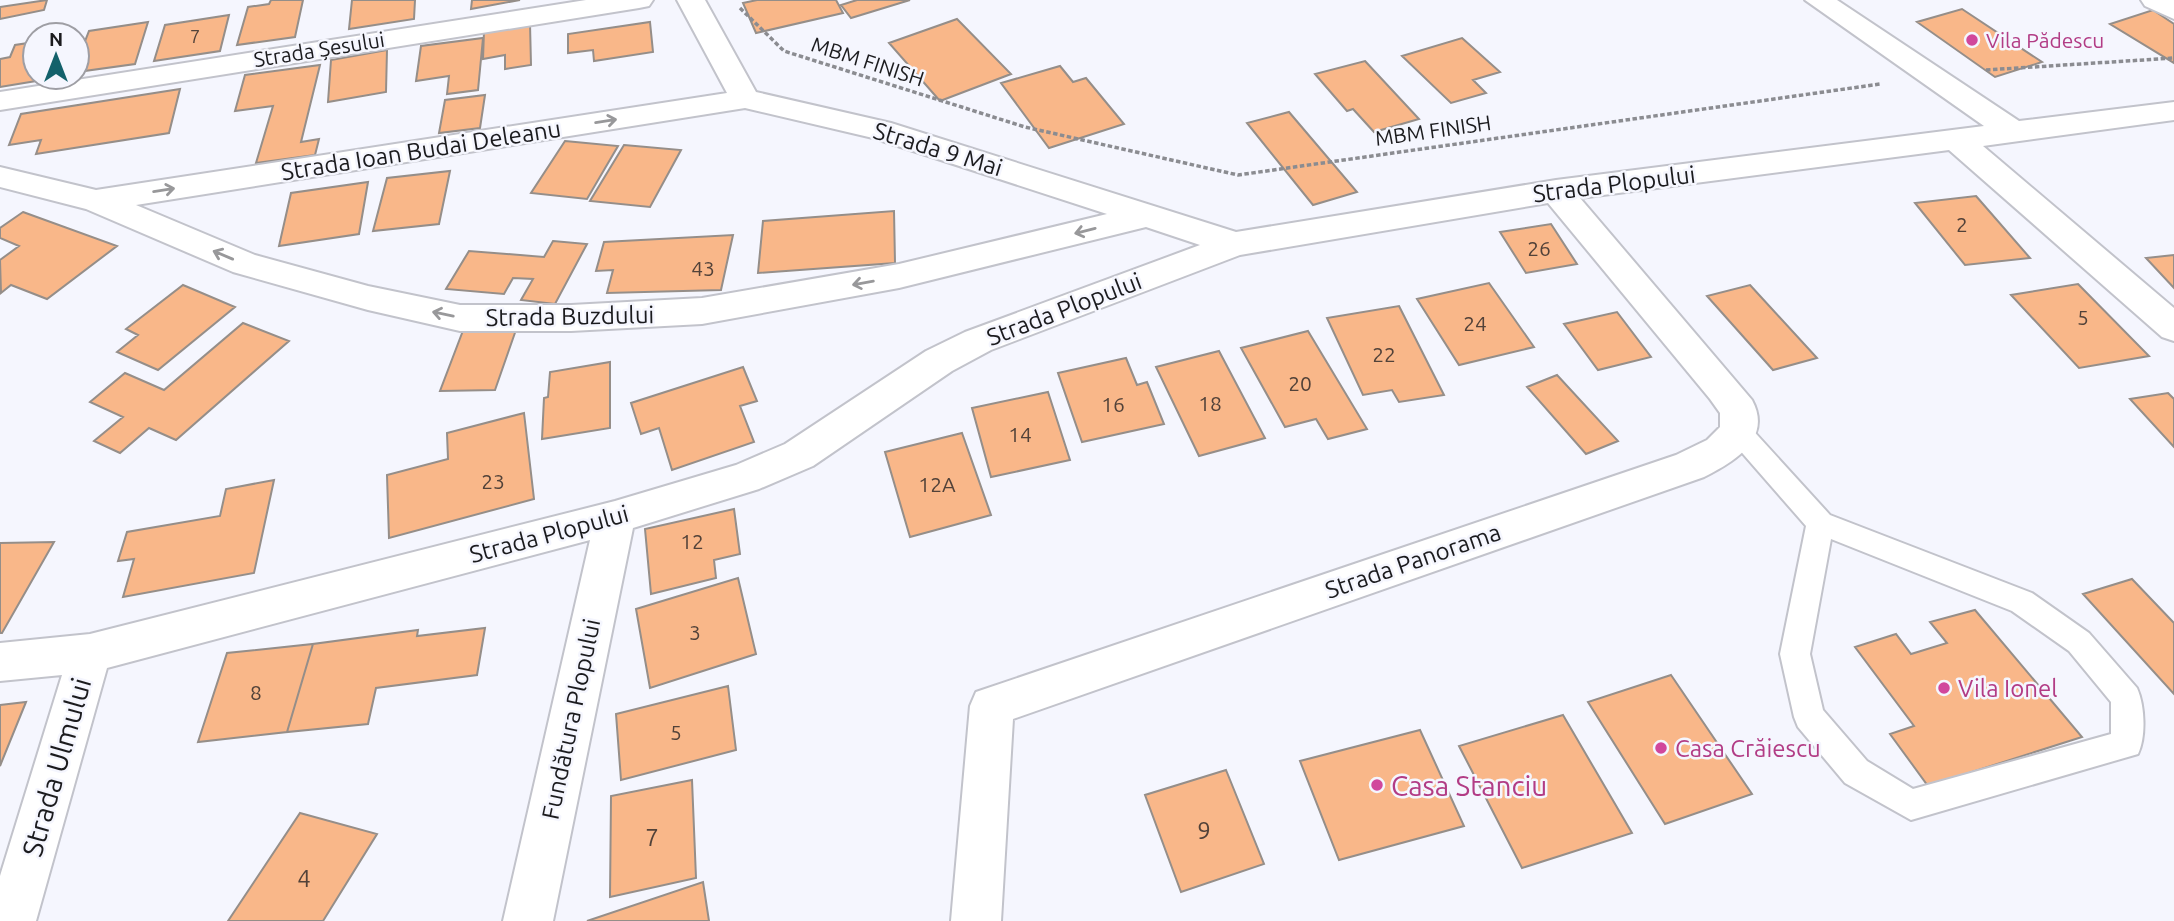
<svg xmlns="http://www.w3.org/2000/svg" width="2174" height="921" viewBox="0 0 2174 921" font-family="Ubuntu,sans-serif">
	<rect width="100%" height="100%" fill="#f5f6fe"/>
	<path fill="#f9b789" stroke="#958e89" stroke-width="2" d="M47,0l-3,10 -44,9v-12z
		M271,0h32l-8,37 -58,8 11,-38 21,-3z
		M352,0h63l-1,19 -65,10z
		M472,0h48l-49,9z
		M757,0h79l7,13 -87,20 -13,-30z
		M857,0h53l-59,18 -10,-13z
		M1962,9l80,53 -47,15 -78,-55z
		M2153,10l21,14v39l-64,-39z
		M229,15l-9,36 -66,10 11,-36z
		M957,19l54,55 -71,27 -51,-58z
		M148,22l-13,42 -58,8v-10l12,-31z
		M650,22l3,30 -59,9 -1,-11 -25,3v-19z
		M530,24l1,41 -26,4v-14l-22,4 1,-28z
		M483,38l-5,52 -31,4 2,-18 -33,5 5,-35z
		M1462,38l38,34 -27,8 13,13 -35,10 -49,-47z
		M35,42v35h14l-1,2 -48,8v-28l10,-2 5,-12z
		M387,50l-1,42 -58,10 3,-42z
		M1365,61l54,58 -45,13 -21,-23 -6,2 -32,-37z
		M320,65l-19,77 18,-3 -4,16 -59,8 17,-57 -38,5 10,-36z
		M1060,66l13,16 13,-4 38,46 -75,24 -48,-65z
		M180,89l-11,44 -133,21 5,-14 -32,5 12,-31z
		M485,95l-5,33 -41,5 6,-33z
		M1289,112l68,80 -44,13 -66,-82z
		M565,141l53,5 -31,53 -56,-6z
		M624,145l57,5 -31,57 -60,-6z
		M450,171l-11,53 -66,7 14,-53z
		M368,182l-9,52 -80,12 12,-53z
		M1976,196l54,62 -65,7 -50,-62z
		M894,211l1,52 -137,10 5,-52z
		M23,212l94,34 -70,53 -36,-14 -10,8 -1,-33 19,-14 -19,-8v-10z
		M1551,224l26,40 -51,9 -26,-41z
		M733,235l-12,55 -114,3 6,-23 -17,1 8,-29z
		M553,241l34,3 -32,60 -34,-4 12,-21 -20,-1 -9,16 -58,-5 23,-38 75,6z
		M2174,255v33l-28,-30z
		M1489,283l45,64 -75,18 -42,-66z
		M2078,284l71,72 -70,12 -68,-73z
		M183,285l52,22 -77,63 -41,-18 21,-17 -12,-6z
		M1750,285l67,73 -44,12 -66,-74z
		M1399,306l45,89 -45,7 -7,-12 -29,5 -36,-77z
		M1617,312l34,45 -53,13 -34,-46z
		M243,323l46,18 -113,99 -27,-12 -29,25 -26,-12 29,-24 -33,-15 35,-29 39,17z
		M517,327l-22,63 -55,1 24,-63z
		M1308,331l59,98 -39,10 -12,-20 -31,8 -44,-79z
		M1219,351l46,87 -66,18 -43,-89z
		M1126,358l11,27 10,-3 17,42 -82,18 -24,-69z
		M610,362v66l-68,11 2,-41 4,-1 2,-25z
		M743,367l14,34 -17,5 14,36 -82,28 -13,-42 -18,6 -10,-31z
		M1557,375l61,66 -32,13 -59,-67z
		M1048,392l22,68 -79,17 -19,-69z
		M2168,393l6,6v48l-44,-48z
		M524,413l10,86 -145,39 -2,-63 61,-16 -1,-26z
		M962,433l29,82 -81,22 -25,-85z
		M274,480l-20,93 -131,24 11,-38 -16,2 9,-29 93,-16 6,-27z
		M734,509l6,45 -26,6 2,18 -65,16 -6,-65z
		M54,542l-52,91h-2v-90z
		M738,578l18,76 -106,34 -14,-79z
		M2132,579l42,44v71l-91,-100z
		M1975,610l107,127 -154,49 -38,-52 24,-8 -59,-79 41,-13 15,20 36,-11 -17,-21z
		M485,628l-8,47 -101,13 -8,36 -81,8 26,-88 105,-14 -1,6z
		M313,644l-26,88 -89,10 29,-89z
		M1671,675l81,119 -87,30 -77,-122z
		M728,686l8,64 -115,30 -5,-66z
		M26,702l-26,64v-61z
		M1563,715l69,118 -110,35 -63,-122z
		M1420,730l44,96 -125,34 -39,-99z
		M1226,770l38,94 -83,28 -36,-97z
		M692,780l4,98 -86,19 1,-101z
		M300,813l77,21 -54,87h-95z
		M703,882l6,39h-122z"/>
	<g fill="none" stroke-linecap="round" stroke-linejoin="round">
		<defs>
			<path id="service" d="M1739,422l9,3 82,90 202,78 57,40 48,55c8,18 9,49 1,66l-227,66 -66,-37 -47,-56 -4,-10 -14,-63 26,-128 -76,-87 -4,-7 4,-7zM1831,539l181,72 57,40 42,51v32l-198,55 -46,-28 -44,-51 -13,-56z"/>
			<path id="minor" d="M586,0h67l-4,6 -10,2 -639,102v-18z
				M677,0h28l51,92 135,31 345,109 320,-52 428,-54 -179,-126h32l182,121 155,-19v18l-191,26 191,162v33l-12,-4 -213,-187 -369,48 172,202c21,39 -18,62 -48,77l-691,242 -12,202h-50l19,-215 6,-14 700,-237 31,-15 13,-13v-14l-10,-14 -162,-196 -308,52 -249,95 -39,21 -139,95 -54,23 -126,39 -80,393h-50l87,-381 -483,128 -71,253h-36v-45l62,-201 -62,6v-38l90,-9 525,-133 121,-36 49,-21 141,-93 39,-19 235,-87 -54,-18 -247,61 -197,36 -131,7h-111l-92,-21 -135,-38 -147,-63 -86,-22v-20l96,23 631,-97zM745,108l128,30 234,76 -208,50 -197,34 -131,7h-111l-92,-19 -113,-31 -119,-50z
				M2141,0h33v19l-29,-13z"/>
		</defs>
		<use href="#service" stroke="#c2c3cb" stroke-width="4"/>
		<use href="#minor" stroke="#c2c3cb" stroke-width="4"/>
		<path stroke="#8b8c91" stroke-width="3.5" stroke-dasharray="4.5 2.5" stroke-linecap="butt" d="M740,8l44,43 241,76 213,48 642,-91
			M1986,70l188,-12"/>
		<use href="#service" fill="#fff" fill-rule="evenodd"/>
		<use href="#minor" fill="#fff" fill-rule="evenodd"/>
	</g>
	<defs><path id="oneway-shaft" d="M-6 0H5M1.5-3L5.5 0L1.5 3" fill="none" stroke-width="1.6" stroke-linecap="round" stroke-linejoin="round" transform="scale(1.75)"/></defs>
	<g stroke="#98989a">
		<use href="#oneway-shaft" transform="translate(606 121) rotate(-9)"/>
		<use href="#oneway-shaft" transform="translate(164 190) rotate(-9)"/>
		<use href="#oneway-shaft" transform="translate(1085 231) rotate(166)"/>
		<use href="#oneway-shaft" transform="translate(223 255) rotate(-157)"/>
		<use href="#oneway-shaft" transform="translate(863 283) rotate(170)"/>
		<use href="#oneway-shaft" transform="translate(443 314) rotate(-168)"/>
	</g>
	<g fill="#d1479c" stroke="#f5f6fe" stroke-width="2.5">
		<circle cx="1972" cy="40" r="7"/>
		<circle cx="1944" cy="688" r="7"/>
		<circle cx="1661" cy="748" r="7"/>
		<circle cx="1377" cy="785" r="7"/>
	</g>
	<g text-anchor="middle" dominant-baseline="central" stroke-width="5" stroke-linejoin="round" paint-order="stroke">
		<g font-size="18" fill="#524239">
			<text x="195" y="36">7</text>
		</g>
		<g font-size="21" fill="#b23c85" stroke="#f5f6fe" text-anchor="start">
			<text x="1986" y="40">Vila Pădescu</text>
		</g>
		<g font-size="21" fill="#1b1b1e" stroke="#f5f6fe">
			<text transform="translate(319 49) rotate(-9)">Strada Șesului</text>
			<text transform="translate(868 61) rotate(18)">MBM FINISH</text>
			<text transform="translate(1433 130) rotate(-8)">MBM FINISH</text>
		</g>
		<g font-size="21" fill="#524239">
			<text x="1962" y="224">2</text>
			<text x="1539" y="248">26</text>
			<text x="703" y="268">43</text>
			<text x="2083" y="317">5</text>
			<text x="1475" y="323">24</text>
			<text x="1384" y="354">22</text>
			<text x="1300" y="383">20</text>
			<text x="1210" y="403">18</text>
			<text x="1113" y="404">16</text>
			<text x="1020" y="434">14</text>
			<text x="493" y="481">23</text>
			<text x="937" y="484">12A</text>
			<text x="692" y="541">12</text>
			<text x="695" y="632">3</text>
			<text x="256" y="692">8</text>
			<text x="676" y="732">5</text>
		</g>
		<g font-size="24" fill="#1b1b1e" stroke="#f5f6fe">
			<text transform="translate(938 149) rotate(17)">Strada 9 Mai</text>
			<text transform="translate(421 150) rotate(-9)">Strada Ioan Budai Deleanu</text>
			<text transform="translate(1614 184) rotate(-7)">Strada Plopului</text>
			<text transform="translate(1064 309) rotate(-21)">Strada Plopului</text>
			<text transform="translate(570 316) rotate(-1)">Strada Buzdului</text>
			<text transform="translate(549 534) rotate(-15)">Strada Plopului</text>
			<text transform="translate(1413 561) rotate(-19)">Strada Panorama</text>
			<text transform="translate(571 719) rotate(-78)">Fundătura Plopului</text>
		</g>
		<g font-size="24" fill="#b23c85" stroke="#f5f6fe" text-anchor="start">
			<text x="1958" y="688">Vila Ionel</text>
			<text x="1675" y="748">Casa Crăiescu</text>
		</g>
		<g font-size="24" fill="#524239">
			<text x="1204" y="830">9</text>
			<text x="652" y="837">7</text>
			<text x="304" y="878">4</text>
		</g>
		<g font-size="28" fill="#1b1b1e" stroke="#f5f6fe">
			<text transform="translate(56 767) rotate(-74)">Strada Ulmului</text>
		</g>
		<g font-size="28" fill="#b23c85" stroke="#f5f6fe" text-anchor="start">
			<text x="1391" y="785">Casa Stanciu</text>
		</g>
	</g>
	<g transform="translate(56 56)"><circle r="33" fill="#f5f6fe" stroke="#9e9ea4" stroke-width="2"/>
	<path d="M0-5L12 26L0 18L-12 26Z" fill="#13616b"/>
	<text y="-10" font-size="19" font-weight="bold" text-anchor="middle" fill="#1b1b1e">N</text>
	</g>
</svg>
